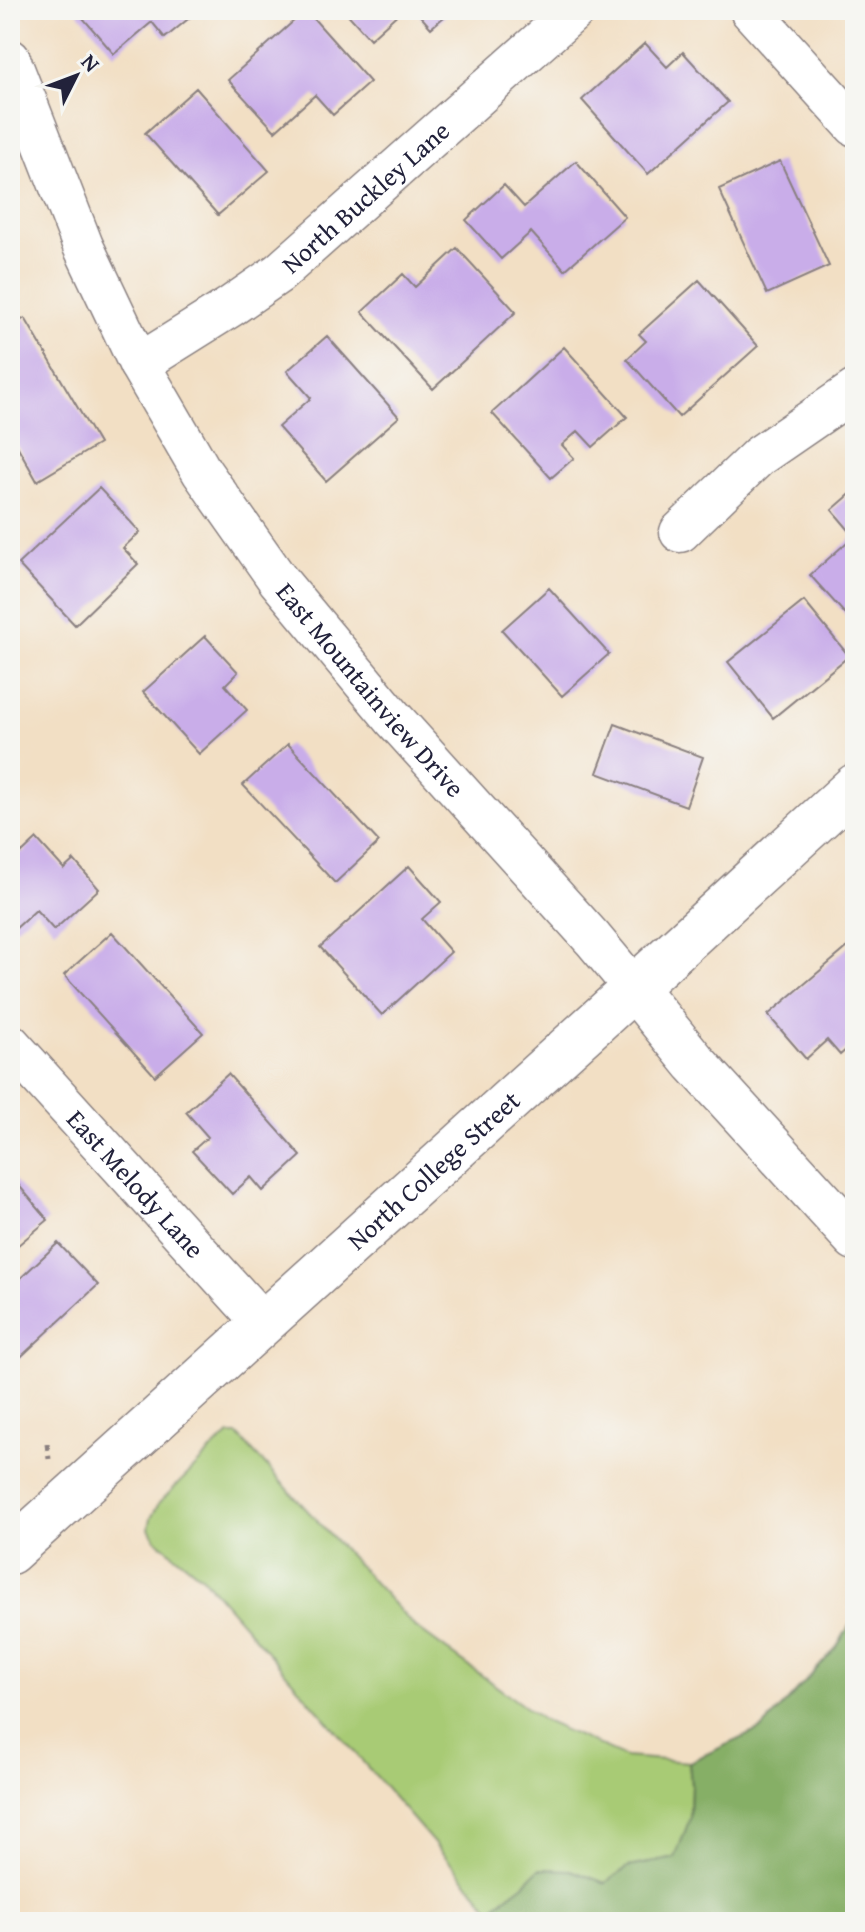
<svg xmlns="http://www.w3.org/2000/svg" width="865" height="1932" viewBox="0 0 865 1932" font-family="'Gentium Book Plus',serif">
	<rect width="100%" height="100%" fill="#f6f6f2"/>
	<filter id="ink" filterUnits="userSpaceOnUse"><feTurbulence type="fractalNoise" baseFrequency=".0125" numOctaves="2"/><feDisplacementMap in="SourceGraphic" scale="16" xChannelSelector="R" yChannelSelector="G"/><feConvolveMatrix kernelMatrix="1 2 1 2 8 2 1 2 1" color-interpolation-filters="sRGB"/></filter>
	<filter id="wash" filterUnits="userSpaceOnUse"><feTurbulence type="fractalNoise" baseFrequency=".006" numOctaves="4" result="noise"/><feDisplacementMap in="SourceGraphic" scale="32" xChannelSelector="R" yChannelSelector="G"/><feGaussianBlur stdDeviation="1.8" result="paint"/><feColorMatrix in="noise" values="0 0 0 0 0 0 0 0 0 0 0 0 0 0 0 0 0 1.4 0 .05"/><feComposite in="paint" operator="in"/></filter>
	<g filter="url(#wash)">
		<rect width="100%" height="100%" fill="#f2dfc4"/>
		<path fill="#a8cb74" stroke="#657658" stroke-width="2" d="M230,1435h8l176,191 130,95 81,36 64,5 2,22 -1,35 -15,39 -47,9 -23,16 -34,-13 -32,-1 -16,16 -32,24 -288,-331 -48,-39 -6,-11 2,-10 8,-15 61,-61z"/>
		<path fill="#86af66" stroke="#546850" stroke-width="2" d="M855,1616v306h-352l-12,-13 32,-24 16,-16 32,1 34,13 23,-16 47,-9 15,-40 1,-34 -2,-22 74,-34 74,-81z"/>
		<g id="blocks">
			<path fill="#c9ade9" d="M76,10h123l-34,28 -13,-16 -38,32z
				M306,10l64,72 -37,33 -18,-20 -40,36 -47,-51z
				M344,10h58l-32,29z
				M415,10h37l-21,18z
				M645,43l22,24 16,-15 45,50 -80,72 -66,-74z
				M196,88l73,83 -51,44 -73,-82z
				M576,161l49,56 -60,53 -34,-38 -30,27 -35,-39 38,-35 20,22z
				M780,161l49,105 -62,28 -48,-105z
				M457,248l59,64 -83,77 -71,-77 41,-38 12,13z
				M699,280l59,66 -79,71 -52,-58 19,-18 -7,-7z
				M25,318l74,126 -62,37 -27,-48v-107z
				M327,336l72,81 -73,64 -48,-54 33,-29 -24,-27z
				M564,347l63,70 -34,30 -15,-16 -16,14 12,13 -23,20 -59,-65z
				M99,488l41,44 -17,16 15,16 -63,61 -57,-61z
				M855,490v135l-45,-50 44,-39 -22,-26z
				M549,588l60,66 -47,42 -60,-66z
				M804,601l45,55 -76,62 -45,-56z
				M205,636l33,36 -13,13 22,25 -48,44 -56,-62z
				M615,724l88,33 -17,49 -89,-33z
				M288,744l91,98 -44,41 -92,-98z
				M37,839l27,30 10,-9 25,29 -45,41 -18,-20 -21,19 -5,-5v-83l12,12z
				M409,866l32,36 -19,17 29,33 -69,63 -62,-68z
				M112,932l91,101 -48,43 -91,-101z
				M855,941v101l-15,13 -13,-15 -21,19 -38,-44z
				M228,1074l73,82 -38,35 -12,-14 -19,17 -40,-43 16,-14 -22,-25z
				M10,1175l38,45 -37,31 -1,-2z
				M58,1243l40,42 -88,82v-79z"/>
		</g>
	</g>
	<g filter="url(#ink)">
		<use href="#blocks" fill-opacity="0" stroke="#8a8080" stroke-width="2"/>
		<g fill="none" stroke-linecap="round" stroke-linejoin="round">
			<defs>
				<g id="minor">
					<path d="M750,10l105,116"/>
					<path id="s1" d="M10,59l73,187 56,118 63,108 76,108 115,138 200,221 41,49"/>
					<path id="s2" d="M139,364l91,-57 49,-34 296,-263"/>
					<path d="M680,532l79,-76 96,-66"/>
					<path id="s3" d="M10,1044l252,278"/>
				</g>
				<g id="major">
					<path d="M634,988l61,75 160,175"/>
					<path id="s4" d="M10,1552l624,-564 221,-202"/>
				</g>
			</defs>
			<use href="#minor" stroke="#8a8080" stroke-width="43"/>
			<use href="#major" stroke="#8a8080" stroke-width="47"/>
			<path stroke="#8a8080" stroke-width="5" stroke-dasharray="6 6" stroke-linecap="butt" d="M47,1444l2,15"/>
			<use href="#minor" stroke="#fff" stroke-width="40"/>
			<use href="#major" stroke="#fff" stroke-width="44"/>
		</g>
	</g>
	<g text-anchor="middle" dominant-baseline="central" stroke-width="8" stroke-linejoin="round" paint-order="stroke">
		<g font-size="26" fill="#22223b" stroke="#f6f6f2">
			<text stroke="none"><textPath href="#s2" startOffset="282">North Buckley Lane</textPath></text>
			<text stroke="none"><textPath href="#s1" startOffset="732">East Mountainview Drive</textPath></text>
			<text stroke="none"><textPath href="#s4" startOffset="570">North College Street</textPath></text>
			<text stroke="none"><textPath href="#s3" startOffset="188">East Melody Lane</textPath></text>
		</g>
	</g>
	<rect width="865" height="1932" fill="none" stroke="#f6f6f2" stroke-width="40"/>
	<g transform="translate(76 76) rotate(48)" stroke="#f6f6f2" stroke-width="6" paint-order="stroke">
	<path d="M0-6L14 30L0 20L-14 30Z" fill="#22223b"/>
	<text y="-12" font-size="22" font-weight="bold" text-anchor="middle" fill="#22223b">N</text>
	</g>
</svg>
